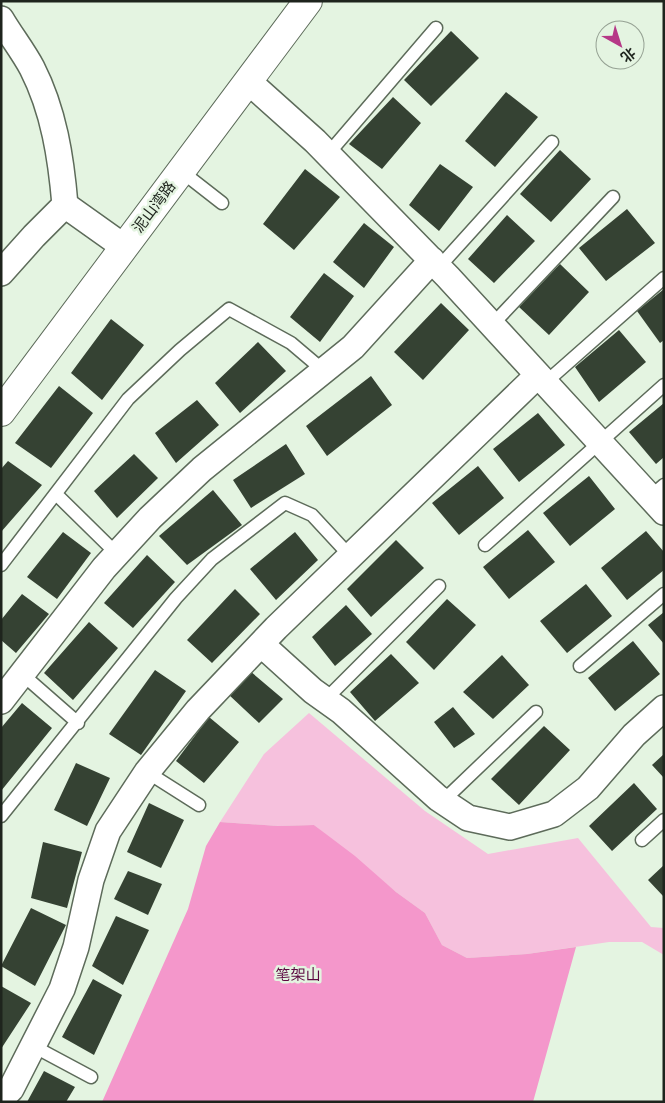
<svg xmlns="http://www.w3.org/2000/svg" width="665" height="1103" viewBox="0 0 665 1103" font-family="'Varela Round','Noto Sans SC',sans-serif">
	<rect width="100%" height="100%" fill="#e4f4e1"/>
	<path fill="#f6c1dd" d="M309,713l116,98 63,43 90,-16 73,89 13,1v27l-22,-13h-33l-82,12 -60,4 -25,-13 -17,-32 -29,-21 -82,-67 -36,1 -58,-4 44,-68z"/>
	<path fill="#f497cb" d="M220,822l58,4 36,-1 41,31 41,36 29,21 17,32 25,13 60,-4 49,-7 -43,155h-431l86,-193 18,-63z"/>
	<path fill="#354233" d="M451,31l28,27 -48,48 -27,-26z
		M506,92l32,25 -43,50 -30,-26z
		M393,97l28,26 -39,46 -33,-25z
		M560,150l31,29 -40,43 -31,-28z
		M440,164l33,23 -34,44 -30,-26z
		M305,169l35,28 -46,53 -31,-26z
		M627,209l28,34 -49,38 -27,-33z
		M507,215l28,26 -41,42 -26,-24z
		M364,223l30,24 -30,41 -31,-26z
		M560,264l29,28 -40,43 -30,-28z
		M324,273l30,23 -34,46 -30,-25z
		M664,289v51l-4,3 -23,-32z
		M441,303l28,27 -46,50 -29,-28z
		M111,319l33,26 -42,55 -31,-27z
		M619,330l27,32 -47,40 -24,-35z
		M258,342l28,29 -46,42 -25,-30z
		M371,376l21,29 -65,51 -21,-30z
		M59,386l34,27 -42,55 -36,-25z
		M197,400l22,25 -43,38 -21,-30z
		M664,403v54l-8,7 -27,-32z
		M538,413l27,32 -46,37 -26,-33z
		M286,444l19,30 -54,34 -18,-28z
		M134,454l24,24 -41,40 -23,-27z
		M8,461l34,24 -41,47v-63z
		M478,466l26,32 -45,37 -27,-32z
		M589,476l26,33 -45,37 -27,-33z
		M213,490l29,35 -55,40 -28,-29z
		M528,530l27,32 -46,37 -26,-32z
		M646,531l18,21v18l-37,30 -26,-32z
		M63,532l28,21 -34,46 -30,-22z
		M295,532l23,28 -42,40 -26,-31z
		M396,540l28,28 -53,49 -24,-28z
		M147,555l28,27 -42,46 -29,-25z
		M586,584l26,32 -45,37 -27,-32z
		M235,589l25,25 -48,49 -25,-23z
		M22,594l27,20 -33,39 -15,-13v-20z
		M447,599l29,26 -42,45 -28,-28z
		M346,605l26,29 -37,32 -23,-29z
		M664,612v32l-16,-19z
		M89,622l29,26 -45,52 -29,-27z
		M633,641l27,33 -45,37 -27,-33z
		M391,654l28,29 -44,38 -25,-29z
		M502,655l27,30 -36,34 -30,-27z
		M155,670l31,21 -45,64 -32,-21z
		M250,671l33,28 -24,24 -31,-29z
		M22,703l30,25 -51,63v-63z
		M453,707l22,27 -21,14 -20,-26z
		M209,717l30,25 -35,41 -28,-22z
		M544,726l26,24 -51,55 -28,-26z
		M664,754v24l-12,-13z
		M76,763l34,15 -23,48 -33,-16z
		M634,783l23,26 -45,42 -23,-25z
		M149,803l35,17 -23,48 -34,-16z
		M43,842l39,10 -15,56 -36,-10z
		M664,865v32l-16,-17z
		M128,871l34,13 -14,31 -34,-16z
		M31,908l35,17 -31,61 -34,-20z
		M116,916l33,14 -26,55 -31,-19z
		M93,979l29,16 -28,60 -32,-18z
		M1,986l30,17 -30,46z
		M44,1071l31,16 -9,15h-39z"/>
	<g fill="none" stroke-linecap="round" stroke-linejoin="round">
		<defs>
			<path id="service" d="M328,154l108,-126
				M181,171l41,32
				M439,267l113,-125
				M492,325l121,-128
				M545,383l119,-105
				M56,494l61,60
				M650,497l14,-12
				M485,545l179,-160
				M1,565l127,-166 52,-49 49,-41 62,34 33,28
				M580,666l84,-72
				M22,674l56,49
				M325,700l114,-114
				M147,772l52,33
				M443,801l93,-89
				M1,816l175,-218 36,-39 73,-56 27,12 38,41
				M642,840l22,-20
				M33,1046l58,31"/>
			<path id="minor" d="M1,19c10,17 22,32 31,49 22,43 29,90 33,137l-31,31 -33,37
				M248,81l67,60 133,136 216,235
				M65,205l59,42
				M261,644l52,47 28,20 97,87 30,20 42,9 44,-13 34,-26 46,-53 30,-27
				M1,701l103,-133 46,-50 52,-49 151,-122 79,-87
				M1,1099l10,-10 51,-100 14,-42 15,-67 17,-49 39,-59 51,-62 78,-82 262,-253"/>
			<path id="tertiary" d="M1,412l307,-411"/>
		</defs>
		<use href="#service" stroke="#5d6b5a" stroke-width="15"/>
		<use href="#minor" stroke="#5d6b5a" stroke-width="28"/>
		<use href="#tertiary" stroke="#5d6b5a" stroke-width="30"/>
		<use href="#service" stroke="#fff" stroke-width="12"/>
		<use href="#minor" stroke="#fff" stroke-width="25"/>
		<use href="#tertiary" stroke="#fff" stroke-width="28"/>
	</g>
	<g text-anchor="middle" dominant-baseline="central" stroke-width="5" stroke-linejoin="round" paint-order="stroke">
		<g font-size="15" fill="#1e241d" stroke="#e4f4e1">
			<text transform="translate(154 207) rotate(-53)">泥山湾路</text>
		</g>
		<g font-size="15" fill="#5c0941" stroke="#e4f4e1">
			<text x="298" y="975">笔架山</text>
		</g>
	</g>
	<rect width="665" height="1103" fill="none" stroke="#1e241d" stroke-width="5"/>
	<g transform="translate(620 45) rotate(141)"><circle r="24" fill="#e4f4e1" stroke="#95a193"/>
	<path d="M0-4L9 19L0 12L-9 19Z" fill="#b63887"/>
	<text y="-8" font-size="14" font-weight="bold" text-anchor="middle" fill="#1e241d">北</text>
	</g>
</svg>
